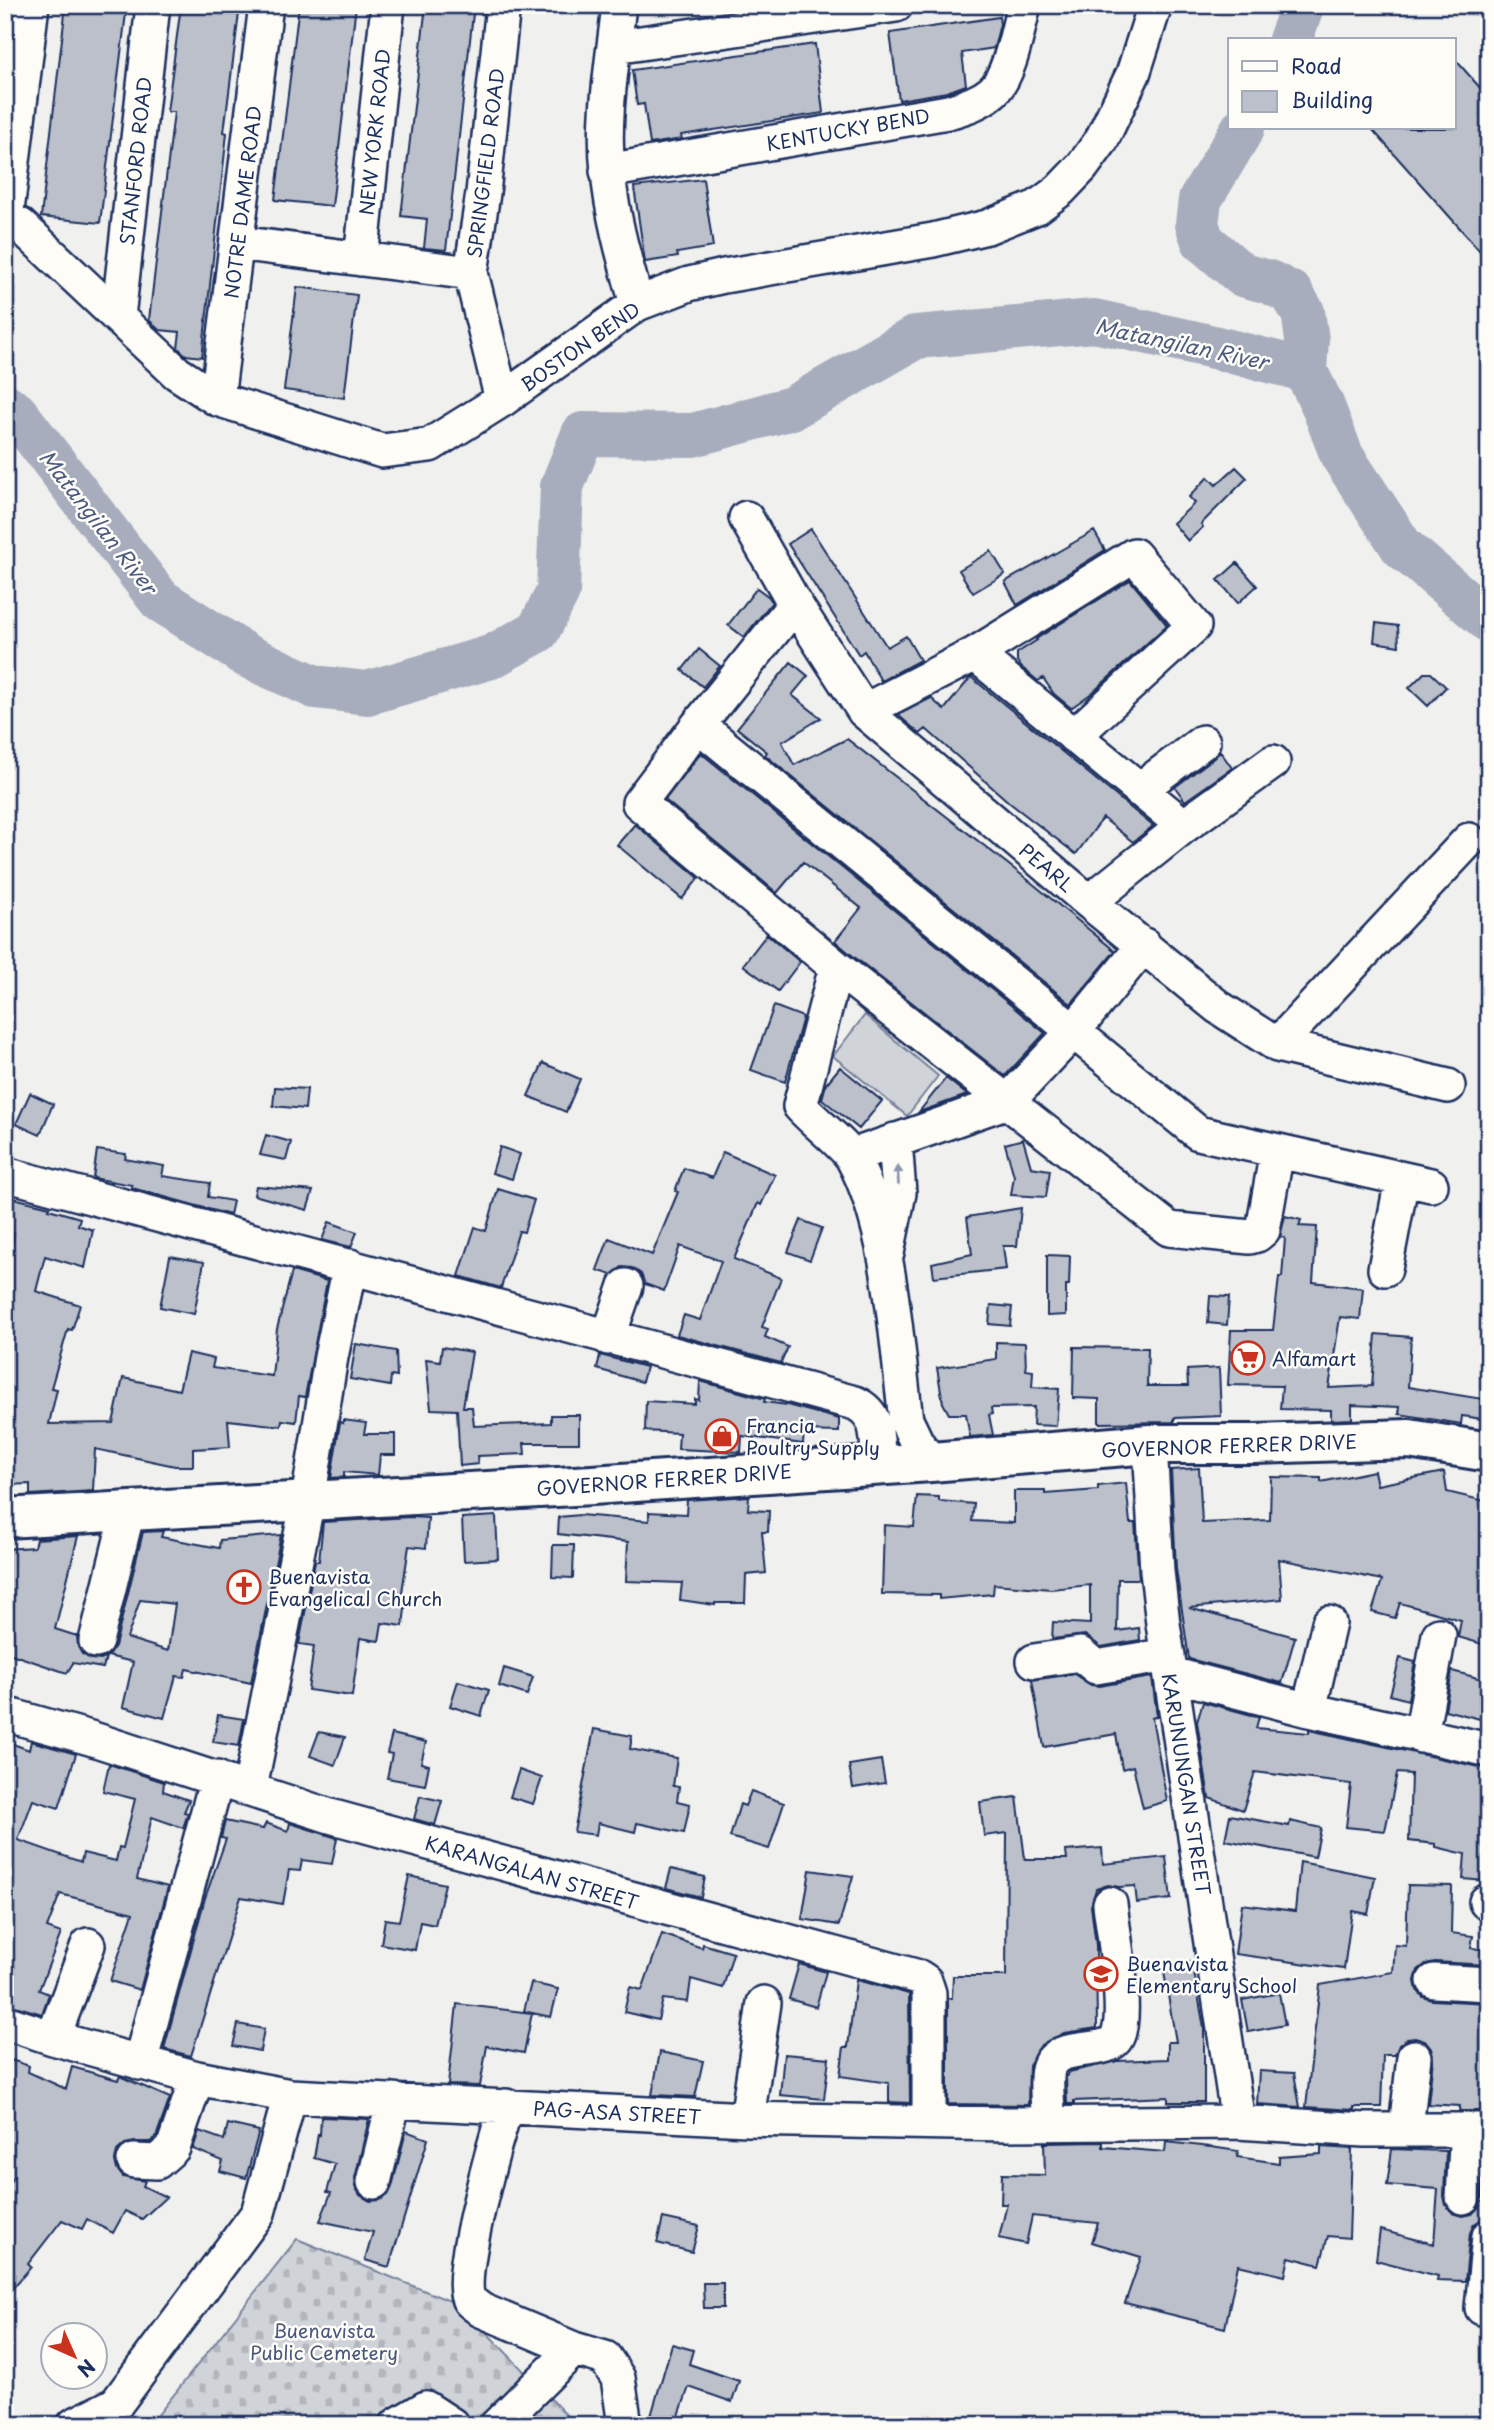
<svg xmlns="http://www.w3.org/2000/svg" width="1494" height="2430" viewBox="0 0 1494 2430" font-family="'Playpen Sans',sans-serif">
	<defs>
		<pattern id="cemetery-stones" width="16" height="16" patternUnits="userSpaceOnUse" patternTransform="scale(1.75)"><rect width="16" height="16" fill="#d0d3d8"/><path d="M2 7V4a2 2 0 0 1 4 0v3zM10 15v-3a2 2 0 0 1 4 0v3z" fill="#b2b5bc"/></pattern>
	</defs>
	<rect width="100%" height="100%" fill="#f0f0ee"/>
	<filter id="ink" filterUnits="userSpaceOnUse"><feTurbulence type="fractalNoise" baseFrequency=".0143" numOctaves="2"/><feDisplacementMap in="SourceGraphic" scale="14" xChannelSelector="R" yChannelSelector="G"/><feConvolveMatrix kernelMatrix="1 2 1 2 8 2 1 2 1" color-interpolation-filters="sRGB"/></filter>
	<g filter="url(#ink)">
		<path fill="#d0d3d8" stroke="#76819b" stroke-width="2" d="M865,1015l73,61 -31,40 -74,-60z"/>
		<path fill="url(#cemetery-stones)" stroke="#76819b" stroke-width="2" d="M297,2239l163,66 116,120h-426z"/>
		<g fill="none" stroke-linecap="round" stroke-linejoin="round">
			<path stroke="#a7adbd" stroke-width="44" d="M1290,40l13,-35
				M1243,128l-43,72 -3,24 6,17 39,34 27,7 22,11 12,19 4,28 -2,30
				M5,405l11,8 144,187 87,56 68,31 52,6 124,-36 47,-26 20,-39 4,-106 21,-52 110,1 99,-27 124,-71 178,-16 111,24 100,25 17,34 20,52 60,91 87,74"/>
		</g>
		<path fill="#bbc0ca" stroke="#1b2f5e" stroke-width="2" fill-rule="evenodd" d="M66,5h61l-27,218 -59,-6z
			M181,5h59l-16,127 3,1 -25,224 -16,-2 -8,-7 2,-16 -21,-2 -10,-10 25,-208h-7z
			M299,5h57l-24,201 -57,-6z
			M426,5h48l-28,245 -22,-2 3,-29 -26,-3z
			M999,17l1,7 -6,24 -32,5 4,32 -19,7 -48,8 -9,-67z
			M815,44l8,69 -142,22 1,4 -32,5 -6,-40 -7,1 -5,-35z
			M1454,58l35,40v163l-118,-133h83z
			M703,179l10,68 -36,6 1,4 -33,5 -11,-75z
			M297,287l60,8 -13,103 -60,-8z
			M1236,467l11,11 -46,46 2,3 -15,14 -15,-18 22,-20 -6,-6 19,-20 8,8z
			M811,529l76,118 19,-11 14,24 -39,21 -17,-30 -5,4 -71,-111z
			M1094,531l11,19 -88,55 -12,-23z
			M991,551l14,23 -32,19 -14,-23z
			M1237,563l20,23 -19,17 -20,-23z
			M1130,580l37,45 -75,68 -21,15 -17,-14 -11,-16 -5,3 -17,-14 -4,-6v-8l20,-13 -1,-1z
			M757,588l12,9 3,5 -28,35 -16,-12z
			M1376,623l22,3 1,20 -25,-4z
			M699,649l21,17 -17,21 -21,-17z
			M791,662l17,14 -16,19 29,23 -39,24 12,23 53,-26 185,144 83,68 -44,53 -306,-249 2,-3 -30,-24z
			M1424,673h7l15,14 -18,19 -19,-18z
			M971,677l161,132 21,17 -20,16 -30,-24 -27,36 -65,-50 -85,-75 -6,5 -22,-19 33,-17 13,12z
			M1220,751l12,17 -47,33 -10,-14 40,-30z
			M701,753l344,280 -40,43 -157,-124 -13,-11 26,-33 -58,-46 -26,31 -112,-93z
			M635,824l64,54 -17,21 -65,-54z
			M767,934l33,28 -22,29 -35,-26z
			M774,1006l29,11 -18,65 -34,-12z
			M543,1063l37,16 -14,33 -38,-16z
			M840,1067l42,34 -23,28 -37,-30 4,-15z
			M946,1078l21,17 -48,17z
			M275,1087l32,2 -2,20 -32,-3z
			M30,1093l23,11 -13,31 -24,-11z
			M266,1135l25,7 -5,18 -26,-5z
			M1023,1139l8,28 19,3 -4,27 -35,-2 3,-19 -9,-32z
			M500,1147l20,7 -8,25 -20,-6z
			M97,1150l29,4 -1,5 39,7 -2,10 48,7 -2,14 25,4 -3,14 -98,-27v-3l-39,-7z
			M723,1152l34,15 -1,2 1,-2 18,8 -14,30 -3,-2 -24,56 47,19 -19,49 6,2 -3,8 23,10 -7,16 -104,-28 7,-20 16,5 21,-59 -41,-15 -16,45 -19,-7 -4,-10 -9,-6 -10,-1 -11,8 -14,-5 12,-32 43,17 26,-63 -3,-1 9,-23 28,10z
			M256,1186l57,5 -6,19 -53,-15z
			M498,1189l36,11 -10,32 -5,-1 -18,57 -42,-12 16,-49 11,4z
			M5,1196l45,11 -1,2 31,9 -2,7 15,5 -8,38 -40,-12 -9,35 44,14 -8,25 -4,-1 -17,59 6,1 -8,35 64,-1 10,-45 56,12 9,-37 26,6 -2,9 60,8 5,-47 15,-58 35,10 -22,116 -6,-1 -3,26 -14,-2 -1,6 -53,-6 2,27 -37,2v17h-18l-80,-17 -2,42 -63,4v-11l-25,1v-205l9,-47 -9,-3z
			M1021,1208l-4,38h-14l3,23 -72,8 -2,-14 40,-9 -5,-37z
			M1285,1216l16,4 -2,6 18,1 -4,55 50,6 -3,31 -20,-2 -11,71 43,-2 4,-52 35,3 -3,50 81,13v20l-27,-4 -1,8 -62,-10 1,-7 -48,-2v14l-21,1v-10l-51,-1 2,-23 -54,-1 3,-55h42l6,-53h3l3,-39 -5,-1z
			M801,1220l21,8 -12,32 -22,-8z
			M329,1222l28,10 -6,15 -29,-7z
			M1047,1255l23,1 -1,29h-3v30l-19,1z
			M170,1256l34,6 -10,52 -34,-7z
			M1210,1296l19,1 -2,28 -19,-2z
			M991,1305l21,2 -2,19 -21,-2z
			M996,1342l29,1 1,27 7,1 -1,16 27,2 -3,37 -23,-1 1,-18 -43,1 1,6 -3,1 4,20 -23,2 -4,-23h-17l-6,-11 -6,-35 59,-9z
			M356,1344l40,7 1,26 -6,-1 -1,10 -40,-7z
			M442,1347l30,5 -9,55h9l2,19 77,-3v-8h28v28h-55l1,11 -48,2 1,8 -18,2 -3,-56 -26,-1 -5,-50 14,2z
			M1074,1347l74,1 -1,38h41l-1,-16 32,-2 2,48 -47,2v4l-75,1v-24l-26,-1z
			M600,1355l46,12 -4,15 -45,-13z
			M700,1381l65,18 -1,3 23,3 52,14v13l-35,-1 -1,13 -61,-8 -1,16 -63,-3 1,-16 -34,-2 1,-30 49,3v-5l4,1z
			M343,1420l23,3 -2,11h31v21h-15l-2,20 -34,-3v5l-13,1 9,-56 3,1z
			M1199,1468l3,55 68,-3 1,-43 50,1v4l53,-11 3,14 67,-13 3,20 42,10v144l-31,-9 3,-17 -61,-17 -5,15 -23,-6 10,-32 -103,-21 3,40 -93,9 106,29 -13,46 -93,-24 -13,-90 -5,-99z
			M1126,1483l4,40h5l4,56h-21l-1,52 22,-3 1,12 -39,7 -16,-12 -33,4 1,-17 37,2v-39l-39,4 -57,-5 -1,10 -54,5v-4l-57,-1 2,-69 30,2 3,-31 22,1v4l35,3 -2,17 42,2v-32h31v3l53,-4v-4z
			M749,1496l-1,14 21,1 -1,21h-6l4,41 -20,2 -1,28h-30v2l-35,-5 2,-17 -56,-2 2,-39 -70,-8 1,-17 21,-2 69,6v-9l37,2 1,-14z
			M496,1516l2,43 -34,2 -2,-43z
			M411,1517l17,1 -2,30 -17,-2 -8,53 5,1 -3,26 -21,-3 -3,18 -19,-3 -8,58 -44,-6 6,-44 -15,-2 16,-83h4l4,-39z
			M163,1531l-2,6 58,11 1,-8 61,-5 -30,148 -65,-14 -2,8 -8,-1 -12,42 -41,-11 10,-45 -25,-6 7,-10 28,-114zM140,1600l35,4 -7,47 -41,-13z
			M78,1536l-23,93 22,7 1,11 4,7 9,5 10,1 5,-3 -3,11 -30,-5 -6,10 -62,-21v-103l29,-2 2,-8z
			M553,1545h21l-1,33 -21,-1z
			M1400,1658l15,4 -7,38 -18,-5z
			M504,1668l29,9 -6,18 -28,-9z
			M1452,1671l37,10v25l-5,14 -39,-10z
			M1074,1674l17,11 8,1 53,-9 5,39 -5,2 15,83 -24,7 -10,-42 -11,3 -6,-35 -72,13 -12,-67z
			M458,1681l31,9 -8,26 -31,-10z
			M1203,1702l56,15 -3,11 53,5v-3l180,39v84h-2l-2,28 -22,-2 2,-25 -29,-7v-3l-27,-3 2,-67 -14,-1 -12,58 -39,-4 5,-43 -96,-12 -12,38 -34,-12 -12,-76z
			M218,1715l26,4 -5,27 -26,-4z
			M594,1729l38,7 -2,13 47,9 -4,28 6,1 -2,14 13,3 -6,29 -47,-10 -2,9 -37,-9 -2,12 -22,-3z
			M319,1732l26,5 -10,28 -25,-9z
			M392,1734l34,8 -5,21 8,2 -4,20 -38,-7 5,-24 -5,-1z
			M5,1741l24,9 2,-9 45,13 -17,54 -26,-8 -15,40 63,22 2,-9 33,8 3,-14 4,1 12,-49 -32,-8 6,-27 55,18 -1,9 26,9 -5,12 4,1 -5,15 -31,-11 -15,62 31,8 -28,103 -30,-9 23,-68 -73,-19 -13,34 14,5 -22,57 10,4 -7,20 -37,-11z
			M881,1760l4,23 -32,5 -4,-23z
			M519,1770l23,8 -9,26 -23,-7z
			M751,1791l33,12 -15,46 -39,-12 10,-33 5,2z
			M420,1796l22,5 -7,24 -21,-6z
			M1017,1797l8,62h42l-1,-8 36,-3 1,16 63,-7 5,42 -34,4 -2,-17 -16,1 -11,-2 -12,4 -5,17 5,39 1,83 -33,5 -23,12 -12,21 -1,39 -80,-1v-106h4l1,-22h53l1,-143 -23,3 -4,-34z
			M1230,1815l59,11 1,-5 31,7 -6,29 -90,-17z
			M225,1821l38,8 3,-6 22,8 2,-8 47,15 -5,26 -30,-4 -2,11 -11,-1 -6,34 -42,-7 -50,159 -27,-7 41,-151 21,-59 -5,-1z
			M1300,1862l75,15 -7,37 -16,-3 -8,58 -109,-15 7,-50 53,7z
			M671,1869l34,8 -4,20 -35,-9z
			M810,1870l43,6 -14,49 -37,-6z
			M409,1876l36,8 -10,41 -15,-3 -5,28 -34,-6 4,-25 14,2z
			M1408,1885l44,1 -1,47 22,3 -2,12 18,2v15l-54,-3 -9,2 -8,6 -3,11 2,9 6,7 9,3 57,3v108h-30l1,-5 -32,-2 5,-45 -1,-9 -7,-9 -10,-3 -8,1 -8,6 -4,10h-12l-2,52h-27v3l-48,-3 14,-122 73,-13 2,-27 11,1z
			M662,1934l40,14 1,-4 30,9 -10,35 -32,-9 -3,23 -25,-3 -5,21 -34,-8 6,-25 12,3z
			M1192,1961l12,67v74h-36v-5l-94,4v3h-7l-1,-27 3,-5 48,-11 51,-2v-17h8l-13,-76z
			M799,1964l27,8 -10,35 -27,-8z
			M856,1980l53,14 1,109 -21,-1v-19l-49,-7 4,-29h4z
			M531,1983l27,6 -7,28 -19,-4 -8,40 -37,-7 -7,40 -32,-1 9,-81 75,9 -8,-2z
			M1279,1993l6,32 -37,7 -6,-32z
			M238,2024l26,5 -4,22 -27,-5z
			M660,2052l43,9 -8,36 -43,-2z
			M784,2054l45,4 -5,41 -44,-4z
			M5,2058l24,8 -1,6 38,17 6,-22 46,13 2,-4 4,2 46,20 -14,39 -6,5h-15l-10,2 -8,7 -2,10 2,8 6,8 22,4 -2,5 23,11 -24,22 -17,-8 -12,22 -26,-14 -5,10 -20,-9 -34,44 3,3 -26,30v-107l7,-11 -7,-6z
			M1259,2071l35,2 6,34 -43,-3z
			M321,2117l48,2 -14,59 1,10 4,7 10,6 10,-1 8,-5 4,-8 14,-56 22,8 -39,128 -24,-7 8,-28 -53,-11 11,-28 -4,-1 8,-28 -21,-6 4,-24 2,1z
			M228,2124l31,7 -13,47 -26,-7 3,-10 -30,-12 6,-18 25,9z
			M1103,2142v5l62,5 1,-10 45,5 27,4 -1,6 42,6v-6l42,-3v-7l31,2 -3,89 -21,-2 -8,29 -31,-8 -4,19 -47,-11 -13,63 -100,-25 16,-46 -49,-15 6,-19 -66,-7 -6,28 -27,-6 8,-34h-6l1,-30 43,1 -1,-32z
			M1392,2149l54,2 -2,45 2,9 7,8 10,3 9,-2 7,-7 3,-9 3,-45h4l-3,65 -12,6 -4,9 -5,48 -28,-1 1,-4 -62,-16 4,-30 54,14 4,-55 -51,-4z
			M663,2218l36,8 -7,26 -35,-9z
			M703,2283h20v25h-19z
			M672,2344l21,6 -4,14 50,17 -7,21 -43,-15 -13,37 -25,-8z"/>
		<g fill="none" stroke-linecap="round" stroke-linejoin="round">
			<defs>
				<path id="minor" d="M619,5c-6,55 -17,111 -11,167 4,45 17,89 29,132
					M614,47l282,-42
					M607,171l341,-59c16,-5 31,-9 44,-20 18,-15 26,-64 32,-87
					M5,219l15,6 157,148 40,26 165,52 48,-6 72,-45 135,-96 52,-20 35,-8 209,-36 54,-13 50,-20 23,-17 22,-23 19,-26 32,-67 22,-69
					M6,219l26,-214
					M238,243l233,30
					M361,259l27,-254
					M118,317l35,-312
					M217,399l49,-394
					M502,400l-31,-127 12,-80 20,-188
					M746,518l49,86 69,107 225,191 129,105 59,38 171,41
					M795,604l-97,121 -59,78 197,164 333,262 81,8 7,-2 6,-5 14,-79
					M975,654l209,172
					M864,711l111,-57 159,-99 60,71 -120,110
					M698,725l500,408 233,52
					M1139,790l64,-48
					M1089,902l95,-76 89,-64
					M836,967l-36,139c12,14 46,40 53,53 38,70 43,181 53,261l11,23 14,19
					M1277,1045l192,-205
					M852,1156l156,-55 65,-69 71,-87
					M5,1174l850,229c26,12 21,37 24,62
					M887,1253l12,-60 -4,-53
					M1385,1269l17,-90
					M608,1338l18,-52
					M1150,1444l7,127 6,53 75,498
					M96,1641l32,-130
					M1034,1661l46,-7 16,13 72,-12
					M1171,1674l138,36 180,40
					M1309,1710l20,-87
					M5,1714l85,24 240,78 589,161 6,4 4,12v128
					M1421,1736l18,-101
					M250,1788l58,-288 23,-143 19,-91
					M1486,1902h3
					M1434,1981l55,3
					M5,2022l48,16 144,40 93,18 457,23 260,5 231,-2 126,8h125
					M53,2038l35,-93
					M140,2063l77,-285
					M506,2106c-9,29 -51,173 -37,194 2,3 9,7 12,10l93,39 31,9 13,20 7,47
					M747,2119l17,-116
					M1049,2123c-1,-15 -4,-40 -1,-54 7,-29 59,-12 69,-32 12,-23 -4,-105 -7,-133
					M1406,2128l8,-71
					M134,2161l23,1 16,-14 24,-70
					M374,2182l20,-82
					M1463,2197l4,-68
					M1482,2308l7,-72
					M74,2425l42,-21 142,-191 32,-117
					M397,2425l29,-17 26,17
					M497,2425l77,-76"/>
				<path id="major" d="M5,1518l587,-33 339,-23 219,-18h104l155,-5 80,13"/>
			</defs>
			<use href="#minor" stroke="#1b2f5e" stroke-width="38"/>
			<use href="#major" stroke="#1b2f5e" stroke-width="44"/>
			<use href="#minor" stroke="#fdfcf7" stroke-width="33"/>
			<use href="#major" stroke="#fdfcf7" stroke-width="38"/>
		</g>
		<defs><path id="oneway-solid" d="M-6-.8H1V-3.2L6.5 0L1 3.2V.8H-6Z" transform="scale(1.75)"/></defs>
		<use fill="#8c96aa" href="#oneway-solid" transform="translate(898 1175) rotate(-93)"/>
	</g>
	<defs>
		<symbol id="supermarket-ring" viewBox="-11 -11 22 22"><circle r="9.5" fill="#fdfcf7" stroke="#c8321e" stroke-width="1.5"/><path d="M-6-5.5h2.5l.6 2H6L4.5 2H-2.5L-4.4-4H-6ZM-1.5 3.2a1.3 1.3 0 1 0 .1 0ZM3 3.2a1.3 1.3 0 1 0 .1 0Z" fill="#c8321e"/></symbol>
		<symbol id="shop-ring" viewBox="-11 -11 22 22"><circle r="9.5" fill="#fdfcf7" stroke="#c8321e" stroke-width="1.5"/><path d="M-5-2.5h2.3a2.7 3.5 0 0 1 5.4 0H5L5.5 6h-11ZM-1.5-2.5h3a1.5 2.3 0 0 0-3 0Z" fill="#c8321e"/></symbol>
		<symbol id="church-ring" viewBox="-11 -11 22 22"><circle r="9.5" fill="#fdfcf7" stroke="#c8321e" stroke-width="1.5"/><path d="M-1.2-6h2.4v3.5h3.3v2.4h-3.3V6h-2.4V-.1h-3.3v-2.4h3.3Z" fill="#c8321e"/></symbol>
		<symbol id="school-ring" viewBox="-11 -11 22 22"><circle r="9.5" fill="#fdfcf7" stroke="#c8321e" stroke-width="1.5"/><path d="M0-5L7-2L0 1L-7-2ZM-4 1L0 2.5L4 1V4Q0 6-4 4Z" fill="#c8321e"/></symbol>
	</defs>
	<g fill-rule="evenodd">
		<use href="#supermarket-ring" x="1229" y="1339" width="38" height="38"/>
		<use href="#shop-ring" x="703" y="1417" width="38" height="38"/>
		<use href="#church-ring" x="225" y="1568" width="38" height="38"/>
		<use href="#school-ring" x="1082" y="1955" width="38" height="38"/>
	</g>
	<g text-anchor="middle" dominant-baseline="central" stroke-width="5" stroke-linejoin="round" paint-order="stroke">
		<g font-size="19" fill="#1b2f5e" stroke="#fdfcf7">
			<text transform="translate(848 129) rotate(-10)">KENTUCKY BEND</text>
			<text transform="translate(374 132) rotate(-84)">NEW YORK ROAD</text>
			<text transform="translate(135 161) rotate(-84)">STANFORD ROAD</text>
			<text transform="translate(485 163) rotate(-83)">SPRINGFIELD ROAD</text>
			<text transform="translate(242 202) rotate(-83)">NOTRE DAME ROAD</text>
			<text transform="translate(580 346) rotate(-35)">BOSTON BEND</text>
			<text transform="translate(1047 867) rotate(40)">PEARL</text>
			<text transform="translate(1229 1445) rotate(-2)">GOVERNOR FERRER DRIVE</text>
			<text transform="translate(664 1479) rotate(-4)">GOVERNOR FERRER DRIVE</text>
			<text transform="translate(1187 1784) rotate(81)">KARUNUNGAN STREET</text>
			<text transform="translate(532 1872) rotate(16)">KARANGALAN STREET</text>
			<text transform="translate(617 2112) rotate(3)">PAG-ASA STREET</text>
		</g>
		<g font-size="19" fill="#1b2f5e" stroke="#fdfcf7" text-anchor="start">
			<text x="1272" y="1358">Alfamart</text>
			<text x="746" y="1425">Francia<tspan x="746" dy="22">Poultry Supply</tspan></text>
			<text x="268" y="1576">Buenavista<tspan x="268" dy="22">Evangelical Church</tspan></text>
			<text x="1126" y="1963">Buenavista<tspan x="1126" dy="22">Elementary School</tspan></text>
		</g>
		<g font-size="19" fill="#48587c" stroke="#fdfcf7">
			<text x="324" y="2330">Buenavista<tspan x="324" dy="22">Public Cemetery</tspan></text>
		</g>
		<g font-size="21" font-style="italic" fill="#4c5b7f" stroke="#fdfcf7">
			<text transform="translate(1182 343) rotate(12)">Matangilan River</text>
			<text transform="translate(99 521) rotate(52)">Matangilan River</text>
		</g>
	</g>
	<rect width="1494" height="2430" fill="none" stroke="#fdfcf7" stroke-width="28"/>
	<rect x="14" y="14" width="1466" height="2402" fill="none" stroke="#1b2f5e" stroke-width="2.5" filter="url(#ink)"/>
	<rect x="1228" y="38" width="228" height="91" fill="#fdfcf7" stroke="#a3aaba" stroke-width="2"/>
	<rect x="1242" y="61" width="35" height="10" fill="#fdfcf7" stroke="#a3aaba" stroke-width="2"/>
	<text x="1291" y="74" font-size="21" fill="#1b2f5e">Road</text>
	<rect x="1242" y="91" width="35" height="21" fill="#bbc0ca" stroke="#a3aaba" stroke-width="2"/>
	<text x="1291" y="108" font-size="21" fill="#1b2f5e">Building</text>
	<g transform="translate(74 2356) rotate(135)"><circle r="33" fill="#fdfcf7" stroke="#a3aaba" stroke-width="2"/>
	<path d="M0-5L12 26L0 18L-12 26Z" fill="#c8321e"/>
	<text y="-10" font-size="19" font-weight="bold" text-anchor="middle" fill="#1b2f5e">N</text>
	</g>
</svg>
